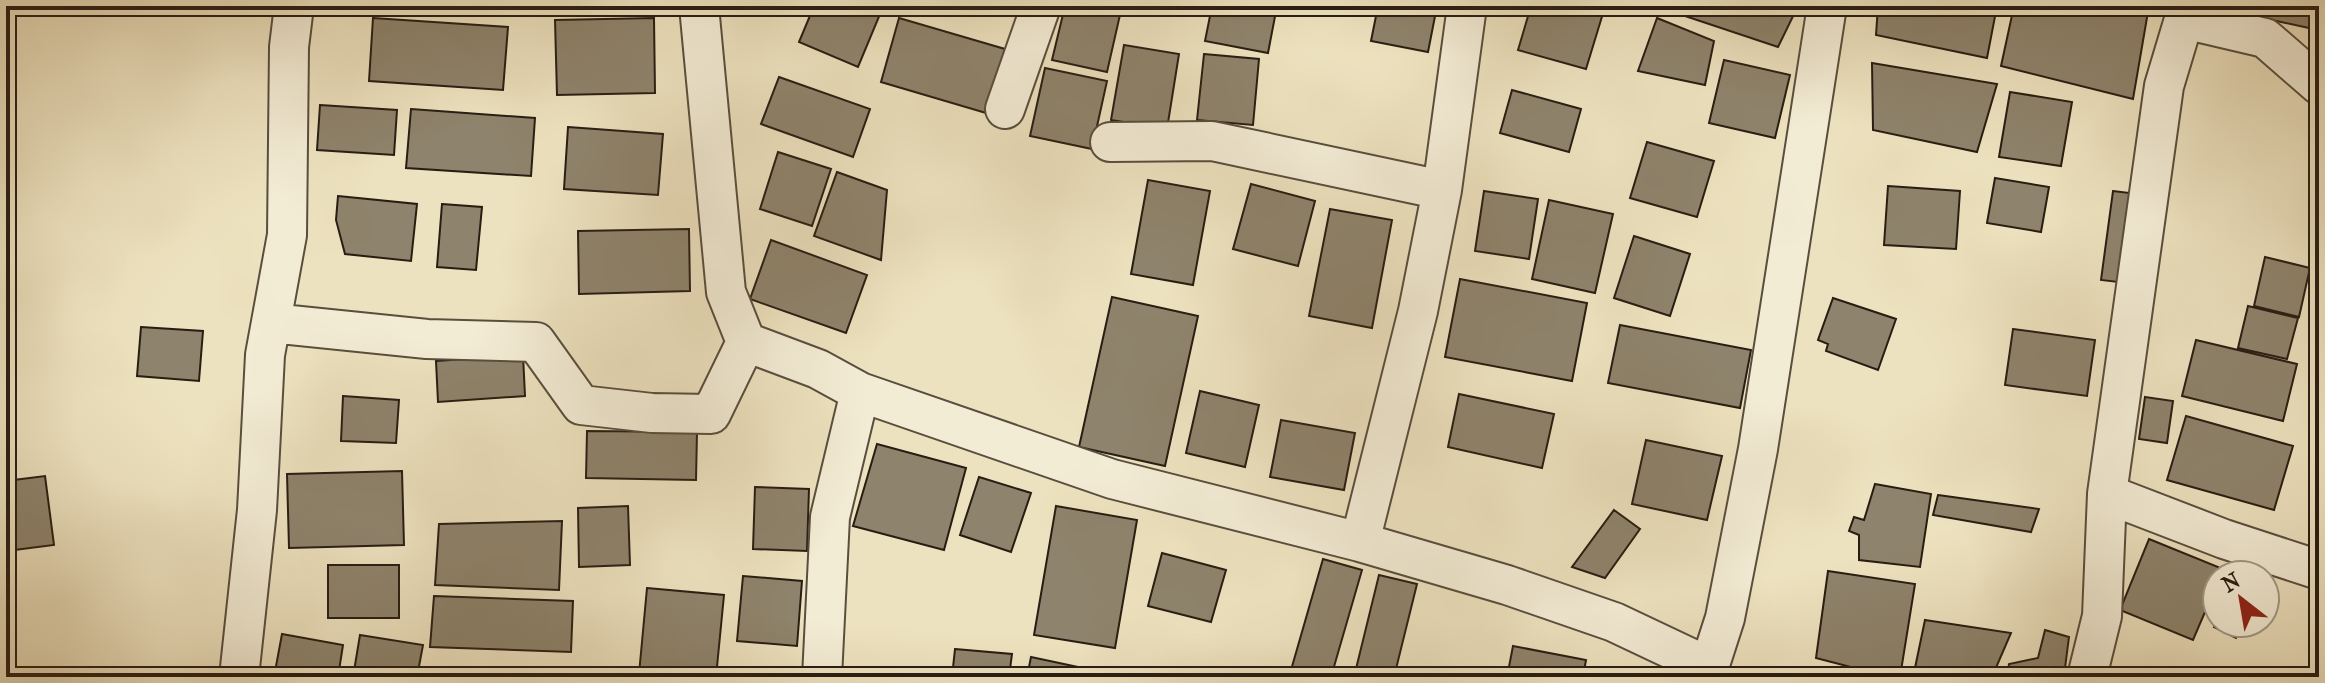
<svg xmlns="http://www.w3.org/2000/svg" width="2325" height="683" viewBox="0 0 2325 683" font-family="'IM FELL French Canon',serif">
	<rect width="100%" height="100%" fill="#ede2bf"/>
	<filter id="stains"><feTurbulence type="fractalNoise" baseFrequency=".0025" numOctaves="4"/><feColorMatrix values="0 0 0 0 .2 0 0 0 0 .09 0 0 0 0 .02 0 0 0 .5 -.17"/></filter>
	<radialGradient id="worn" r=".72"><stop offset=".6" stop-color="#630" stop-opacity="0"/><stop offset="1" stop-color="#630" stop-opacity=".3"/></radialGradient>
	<path fill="#8e836c" stroke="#281d13" stroke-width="2" d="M814,6l69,1 -25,60 -59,-25z
		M1065,6h57l-15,66 -55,-12z
		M1212,6h65l-9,47 -63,-12z
		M1378,6h59l-9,46 -57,-11z
		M1531,6h59l14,4 -18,59 -68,-19z
		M1667,6h131l-20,41 -111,-37z
		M1878,6h119l-10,52 -111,-23z
		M2014,6h135l-16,93 -132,-33z
		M2240,6h74l-5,22 -70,-15z
		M373,18l135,9 -5,63 -134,-9z
		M654,18l1,75 -98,2 -2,-75z
		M899,18l106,31 -19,64 -105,-31z
		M1657,18l57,23 -9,44 -67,-14z
		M1124,45l55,9 -12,75 -56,-9z
		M1204,54l55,5 -6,66 -56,-5z
		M1724,60l66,15 -15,63 -66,-15z
		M1872,63l125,21 -20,68 -104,-22z
		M1045,68l62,13 -15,68 -62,-13z
		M779,77l91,32 -17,48 -92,-33z
		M1512,90l69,19 -12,43 -69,-19z
		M2010,92l62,10 -11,64 -62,-9z
		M320,105l77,5 -3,45 -77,-5z
		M411,109l124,9 -4,58 -125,-8z
		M568,127l95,7 -5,61 -94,-6z
		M1647,142l67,19 -17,56 -67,-19z
		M778,152l53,17 -19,57 -52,-17z
		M837,172l50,18 -6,70 -67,-24z
		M1995,178l54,9 -8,45 -54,-9z
		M1148,180l62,11 -17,94 -62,-11z
		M1251,184l64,17 -17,65 -65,-17z
		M1888,186l72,5 -4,58 -72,-4z
		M1484,191l54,8 -9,60 -54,-8z
		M2113,191l25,3 -12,89 -25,-3z
		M338,196l79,8 -6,57 -66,-7 -9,-34z
		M1549,200l64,14 -18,79 -63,-14z
		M442,204l40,3 -6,63 -39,-3z
		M1330,209l62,11 -20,108 -63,-12z
		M689,229l1,62 -111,3 -1,-63z
		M1634,236l56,18 -20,62 -56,-18z
		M771,240l96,35 -21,58 -96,-34z
		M2265,257l45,11 -11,49 -45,-11z
		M1460,279l127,24 -15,78 -127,-24z
		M1112,297l86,19 -33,150 -86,-19z
		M1833,298l63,21 -18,51 -52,-19 2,-7 -10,-4z
		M2248,306l50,12 -11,41 -49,-11z
		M1620,325l131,25 -11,58 -132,-25z
		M141,327l62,4 -4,50 -62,-5z
		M2013,329l82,11 -8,56 -82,-11z
		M2196,340l101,24 -14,57 -101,-25z
		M523,355l2,41 -87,6 -2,-41z
		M1200,391l59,14 -14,62 -59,-14z
		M1459,394l95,20 -12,54 -94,-21z
		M343,396l56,4 -3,43 -55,-2z
		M2145,397l28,4 -6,42 -28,-4z
		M2186,416l107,30 -19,64 -107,-30z
		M1281,420l74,13 -11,57 -74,-13z
		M587,431l110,1 -1,48 -110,-2z
		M1646,440l76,16 -15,64 -75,-16z
		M877,444l89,24 -22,82 -91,-24z
		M402,471l2,74 -115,3 -2,-74z
		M45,476l9,69 -48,6v-70z
		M979,477l52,16 -20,59 -51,-17z
		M1875,484l56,10 -11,73 -61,-7v-25l-10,-4 5,-14 10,3z
		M755,487l54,2 -2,62 -54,-2z
		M1938,495l101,14 -8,23 -98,-17z
		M628,506l2,59 -51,2 -1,-59z
		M1056,506l81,14 -22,128 -81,-13z
		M1614,510l26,19 -35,49 -33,-11z
		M562,521l-3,69 -124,-5 4,-61z
		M2149,539l74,30 -2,6h-4v9l-24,56 -73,-30z
		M1162,553l64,17 -15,52 -63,-16z
		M1323,559l39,11 -31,107h-42z
		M328,565h71v53h-71z
		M1828,571l87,13 -15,93h-11l-73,-19z
		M1379,575l38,9 -23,93h-40z
		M743,576l59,5 -5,65 -60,-5z
		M647,588l77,7 -8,82 -77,-3z
		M434,596l139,5 -2,51 -141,-5z
		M1925,620l86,13 -19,44 -77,-9z
		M2217,620v3h26l-7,15 -22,-11z
		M2045,630l24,7 -4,31h-8l-3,9h-47l2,-13 29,-6z
		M282,634l61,11 -5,32h-64z
		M360,635l63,10 -6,32h-64z
		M1513,646l73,14 -3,17h-76z
		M955,649l57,5 -3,23h-57z
		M1031,657l66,14 -1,6h-69z"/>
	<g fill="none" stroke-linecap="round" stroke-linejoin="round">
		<defs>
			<path id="street" d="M699,6l27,286 20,50 72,27 42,23 252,87 248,63 147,43 107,37 93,44
				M2184,19l81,19 54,47
				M1005,109l36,-103
				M1110,142l102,-1 230,49
				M271,323l156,16 109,3 45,63 71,8 59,1 35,-72
				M2107,494l117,45 95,31
				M1360,542l58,-231 24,-121 25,-184
				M239,677l18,-167 8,-155 22,-120 2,-188 5,-41
				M822,677l8,-160 30,-125
				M1706,677l19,-59 33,-169 69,-443
				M2087,677l15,-61 5,-122 57,-408 24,-80"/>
		</defs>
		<use href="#street" stroke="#594e3e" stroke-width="42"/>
		<use href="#street" stroke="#f3ecd5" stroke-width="38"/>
	</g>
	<rect width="2325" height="683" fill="none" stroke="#ede2bf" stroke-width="32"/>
	<rect x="8" y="8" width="2309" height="667" fill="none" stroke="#281d13" stroke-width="4"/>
	<rect x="16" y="16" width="2293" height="651" fill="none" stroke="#281d13" stroke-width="2"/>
	<g transform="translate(2241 599) rotate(329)"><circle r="38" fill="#f3ecd5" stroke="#a29987" stroke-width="2"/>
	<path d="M0-6L14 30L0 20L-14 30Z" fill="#8f2418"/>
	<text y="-12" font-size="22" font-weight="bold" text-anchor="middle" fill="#281d13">N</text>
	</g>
	<rect width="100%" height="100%" filter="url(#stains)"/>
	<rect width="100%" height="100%" fill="url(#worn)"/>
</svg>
